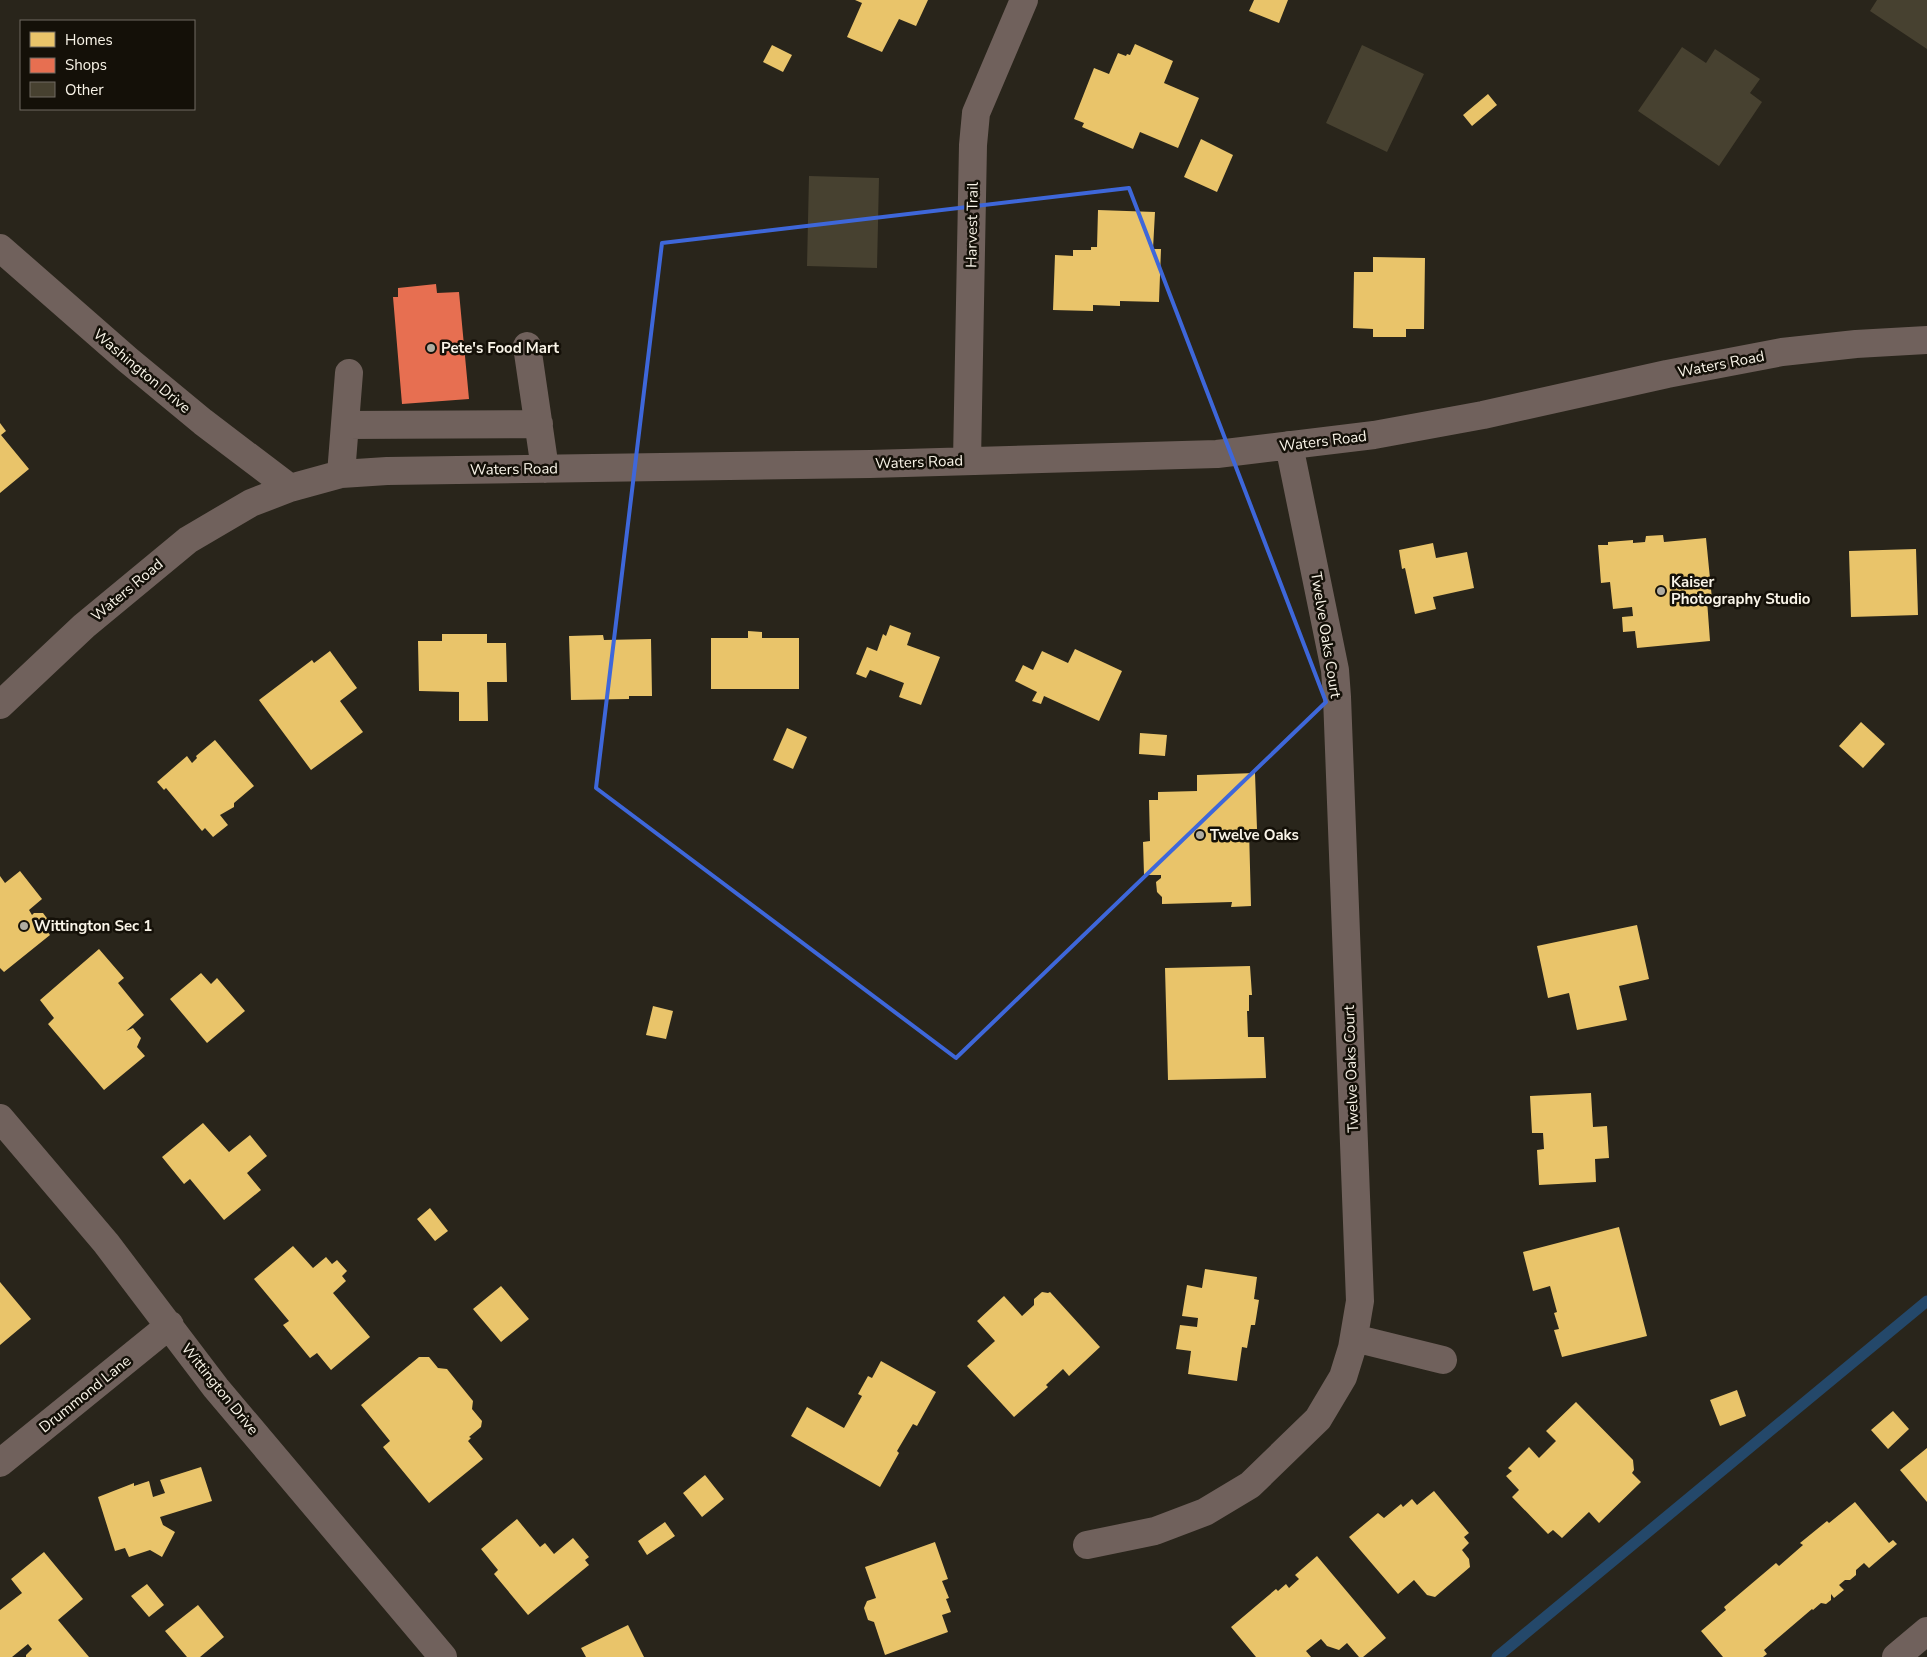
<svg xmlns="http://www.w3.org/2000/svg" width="1927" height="1657" viewBox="0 0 1927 1657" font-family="'Nunito Sans',sans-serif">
	<rect width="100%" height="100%" fill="#29251b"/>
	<path fill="#e9c46a" d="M855,0h73l-12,26 -17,-7 -17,33 -35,-15 15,-34z
		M1254,0h34l-9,23 -30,-12z
		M1135,44l38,17 -9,22 35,15 -21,50 -38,-16 -7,17 -51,-22 2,-4 -10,-4 20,-51 15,6 9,-21 8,3 1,-2 3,1z
		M772,45l20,10 -9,17 -20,-10z
		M1488,94l9,11 -25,21 -9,-11z
		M1201,139l32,16 -16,37 -33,-15z
		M1098,210l57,2 -2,37h8l-2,53 -39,-1v5l-27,-1v6l-40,-1 2,-55 18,1v-6h18v-3h6z
		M1373,257l52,1 -1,71h-18v8h-33v-8l-20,-1 1,-56h19z
		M0,423l6,8 -5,4 28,34 -29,24z
		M1663,535l1,7 42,-4 6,61 -5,1 3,41 -73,7 -2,-17 -12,1 -1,-15 11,-1 -1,-9 -19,2 -3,-27 -9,1 -3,-38h10v-3l25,-2v3l12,-1 1,-6z
		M1433,543l3,15 31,-6 7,36 -41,9 3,12 -21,5 -10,-46 -3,1 -3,-19z
		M1916,549l2,66 -67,2 -2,-66z
		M890,625l21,8 -4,12 33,12 -19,48 -22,-8 5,-14 -34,-13 -4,8 -10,-4 11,-27 10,4 6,-17 3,2z
		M748,631l14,1v6h37v51h-88v-51h37z
		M442,634h45v9h19l1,39h-20l1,39h-29v-29l-40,-1 -1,-50h24z
		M603,635l1,5 47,-1 1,57h-23v3l-58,1 -2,-64z
		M1075,649l47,22 -23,50 -55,-25 -3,8 -9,-3 5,-9 -22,-11 8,-16 10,5 9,-19 26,12z
		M330,651l27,37 -17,13 23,31 -52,38 -52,-70 53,-40 2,3z
		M1861,722l24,22 -22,24 -24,-22z
		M787,728l20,9 -14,32 -20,-9z
		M1140,733l27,2 -2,21 -26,-2z
		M215,740l39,46 -20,17v4l-14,8 8,10 -15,12 -8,-9 -3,3 -36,-43 -2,2 -7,-8 30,-26 5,7 5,-5 -1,-2z
		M1255,773l2,56h-8l2,77 -20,1 1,-5 -70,2v-7l-5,-5 -1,-10 5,-4v-3h-17l-1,-33 7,-1 -1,-41h9v-8l39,-1v-16z
		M20,871l22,28 -13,11 3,5 2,-2h9l6,8 -2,10 3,4 -46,37 -4,-4v-92l5,7z
		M1637,925l12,54 -30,7 8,34 -50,10 -8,-37 -21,5 -11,-52z
		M99,949l25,29 -6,5 26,32 -18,16 7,-3 8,10 -4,9 8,9 -41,34 -56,-66 6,-6 -14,-18z
		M1250,966l2,29h-3v16h-2l1,26h16l2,41 -98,2 -3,-112z
		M201,973l10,11 6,-6 28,33 -38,32 -37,-44z
		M653,1006l20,5 -7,28 -20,-4z
		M1591,1093l2,34 14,-1 2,32 -14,1 1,23 -57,3 -2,-35 7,-1 -1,-16h-11l-2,-37z
		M203,1123l26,29 21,-17 17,21 -20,17 14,17 -37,30 -34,-41 -6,5 -22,-27z
		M430,1208l18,23 -13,10 -18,-22z
		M1619,1227l28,109 -85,21 -8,-27 5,-1 -5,-16 3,-1 -7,-26 -17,5 -10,-39z
		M293,1246l20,22 13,-11 6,7 5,-4 10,11 -5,5 4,5 -13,12 37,44 -39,33 -14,-17 -7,5 -27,-33 6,-4 -35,-42z
		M1205,1269l52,8 -3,22 5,1 -4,25h-4l-4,23 -5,-1 -5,34 -49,-7 3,-23 -15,-2 4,-24 17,2 1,-9 -16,-2 5,-31 15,3z
		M0,1282l31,37 -31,26z
		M501,1286l28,33 -28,23 -28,-33z
		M1042,1292l6,1 2,-1 50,55 -31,29 -6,-7 -17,16 2,2 -34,30 -47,-51 28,-25 -18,-20 27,-25 18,20 12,-11v-6z
		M419,1357h10l9,11 9,1 26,32 -1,8 10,12 -1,6 -12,10 2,1 -3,3 15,18 -54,44 -46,-56 7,-6 -29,-36z
		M881,1361l55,31 -19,34 -4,-2 -16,27 2,2 -19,34 -89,-51 16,-29 37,21 18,-32 -4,-2 10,-18 4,2z
		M1737,1390l9,26 -26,10 -10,-26z
		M1576,1402l57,58 1,10 -2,3 9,9 -42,41 -10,-11 -27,26 -9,-8 -5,4 -36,-37 7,-7 -13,-14 6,-5 -4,-3 21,-21 10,11 17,-17 -10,-10z
		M1893,1411l16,18 -21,20 -17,-19z
		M1927,1448v54l-27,-32z
		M201,1467l11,34 -52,16 3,8 12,7 -13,25 -12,-7 -21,7 -4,-9 -10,3 -17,-54 36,-14v3l15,-5 4,16 12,-4 -5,-13z
		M705,1475l19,24 -22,18 -19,-24z
		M1434,1491l35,42 -5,4 5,6 -7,7 7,9 1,8 -35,30 -8,-2 -13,-15 -16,14 -49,-57 29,-24 6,5 17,-14 2,3 9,-8 5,6z
		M1855,1502l34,41 4,-3 4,4 -28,24 -5,-5 -8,7v5l-6,5h-5l-6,5 5,5 -10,8 -3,-4v6l-5,4 -5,-1 -8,7 -1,-1 -48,41 3,4 -4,3h-40l-22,-26 25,-21 -2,-3 52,-44 3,3 24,-21 -3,-2 27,-22 2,2z
		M517,1519l23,28 5,-4 9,11 19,-16 16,19 -4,3 4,5 -61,50 -34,-41 4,-4 -17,-21z
		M665,1522l10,14 -28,19 -9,-14z
		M935,1542l13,37 -6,2 7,17 -3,1 5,13 -9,3 6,17 -63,23 -11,-33 -6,-2 -4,-12 3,-7 9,-3 -11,-31z
		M44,1552l39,47 -25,21 31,37h-63v-2l6,-6 -4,-5 -16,13h-12v-47l22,-17 -11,-14z
		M1317,1556l69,82 -23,19h-4l-12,-14 -8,7 -12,-4 -6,-7 -15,12 5,6h-55l-25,-30 45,-38 2,2 8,-7 3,4 10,-9 -4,-4z
		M147,1584l17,21 -15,12 -18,-21z
		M198,1605l26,32 -24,20h-13l-22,-26z
		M628,1625l16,32h-58l-5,-9z"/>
	<path fill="#e76f51" d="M436,284l1,9 22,-1 10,107 -67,5 -9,-107h5v-9z"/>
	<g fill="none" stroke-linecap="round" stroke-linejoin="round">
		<path stroke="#24486a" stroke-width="11" d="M1497,1657l430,-356"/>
	</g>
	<path fill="#474130" d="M1877,0h50v49l-57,-38z
		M1362,45l62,29 -37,78 -61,-29z
		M1682,47l24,16 9,-14 45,30 -10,14 12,9 -43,64 -81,-55z
		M809,176l70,2 -2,90 -70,-2z"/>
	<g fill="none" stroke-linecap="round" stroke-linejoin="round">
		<path stroke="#70615c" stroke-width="28" d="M0,248l128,112 75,62 87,66
			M527,346l18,123
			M345,425l194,-1
			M967,461l6,-316 3,-32 48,-113
			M341,474l8,-101
			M0,705l84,-79 104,-86 63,-37 39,-15 51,-14 46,-3 483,-7 347,-10 157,-19 109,-20 184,-41 115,-22 74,-8 71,-4
			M0,1118l106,125 110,145 227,269
			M1354,1338l89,22
			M0,1463l170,-138
			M1087,1545l68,-14 50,-19 45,-27 68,-66 25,-42 9,-29 8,-47 -23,-604 -2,-27 -46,-225
			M1896,1657l31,-26"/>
	</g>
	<path fill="none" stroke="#3e67da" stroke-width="4" stroke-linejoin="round" d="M1129,188l197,514 -370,356 -360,-270 66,-545z"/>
	<g fill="#b0aca0" stroke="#141008" stroke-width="2">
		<circle cx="431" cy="348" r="5"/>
		<circle cx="1661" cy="591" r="5"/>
		<circle cx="1200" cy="835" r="5"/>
		<circle cx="24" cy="926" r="5"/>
	</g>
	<g text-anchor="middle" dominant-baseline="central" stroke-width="5" stroke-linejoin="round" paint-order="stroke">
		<g font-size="15" fill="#f9f4e8" stroke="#141008">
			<text transform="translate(972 225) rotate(-89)">Harvest Trail</text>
			<text transform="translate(1721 364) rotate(-11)">Waters Road</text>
			<text transform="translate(142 371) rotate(40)">Washington Drive</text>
			<text transform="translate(1323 441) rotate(-7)">Waters Road</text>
			<text transform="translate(919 462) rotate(-2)">Waters Road</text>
			<text transform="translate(514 469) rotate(-1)">Waters Road</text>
			<text transform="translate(127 590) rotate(-40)">Waters Road</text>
			<text transform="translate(1326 635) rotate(81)">Twelve Oaks Court</text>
			<text transform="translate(1351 1069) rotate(-92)">Twelve Oaks Court</text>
			<text transform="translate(220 1389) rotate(51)">Wittington Drive</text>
			<text transform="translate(85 1394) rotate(-39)">Drummond Lane</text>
		</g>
		<g font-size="15" font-weight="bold" fill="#f9f4e8" stroke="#141008" text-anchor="start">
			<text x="441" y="348">Pete's Food Mart</text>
			<text x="1671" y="582">Kaiser<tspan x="1671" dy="17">Photography Studio</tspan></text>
			<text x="1210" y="835">Twelve Oaks</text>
			<text x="34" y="926">Wittington Sec 1</text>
		</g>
	</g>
	<rect x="20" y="20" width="175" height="90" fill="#141008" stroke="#706b62"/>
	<rect x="30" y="32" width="25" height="15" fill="#e9c46a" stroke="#706b62"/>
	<text x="65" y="45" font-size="15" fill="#f9f4e8">Homes</text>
	<rect x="30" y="58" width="25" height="15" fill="#e76f51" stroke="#706b62"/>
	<text x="65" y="70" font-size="15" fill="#f9f4e8">Shops</text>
	<rect x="30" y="82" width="25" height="15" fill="#474130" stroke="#706b62"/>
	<text x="65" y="95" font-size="15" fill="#f9f4e8">Other</text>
</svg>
